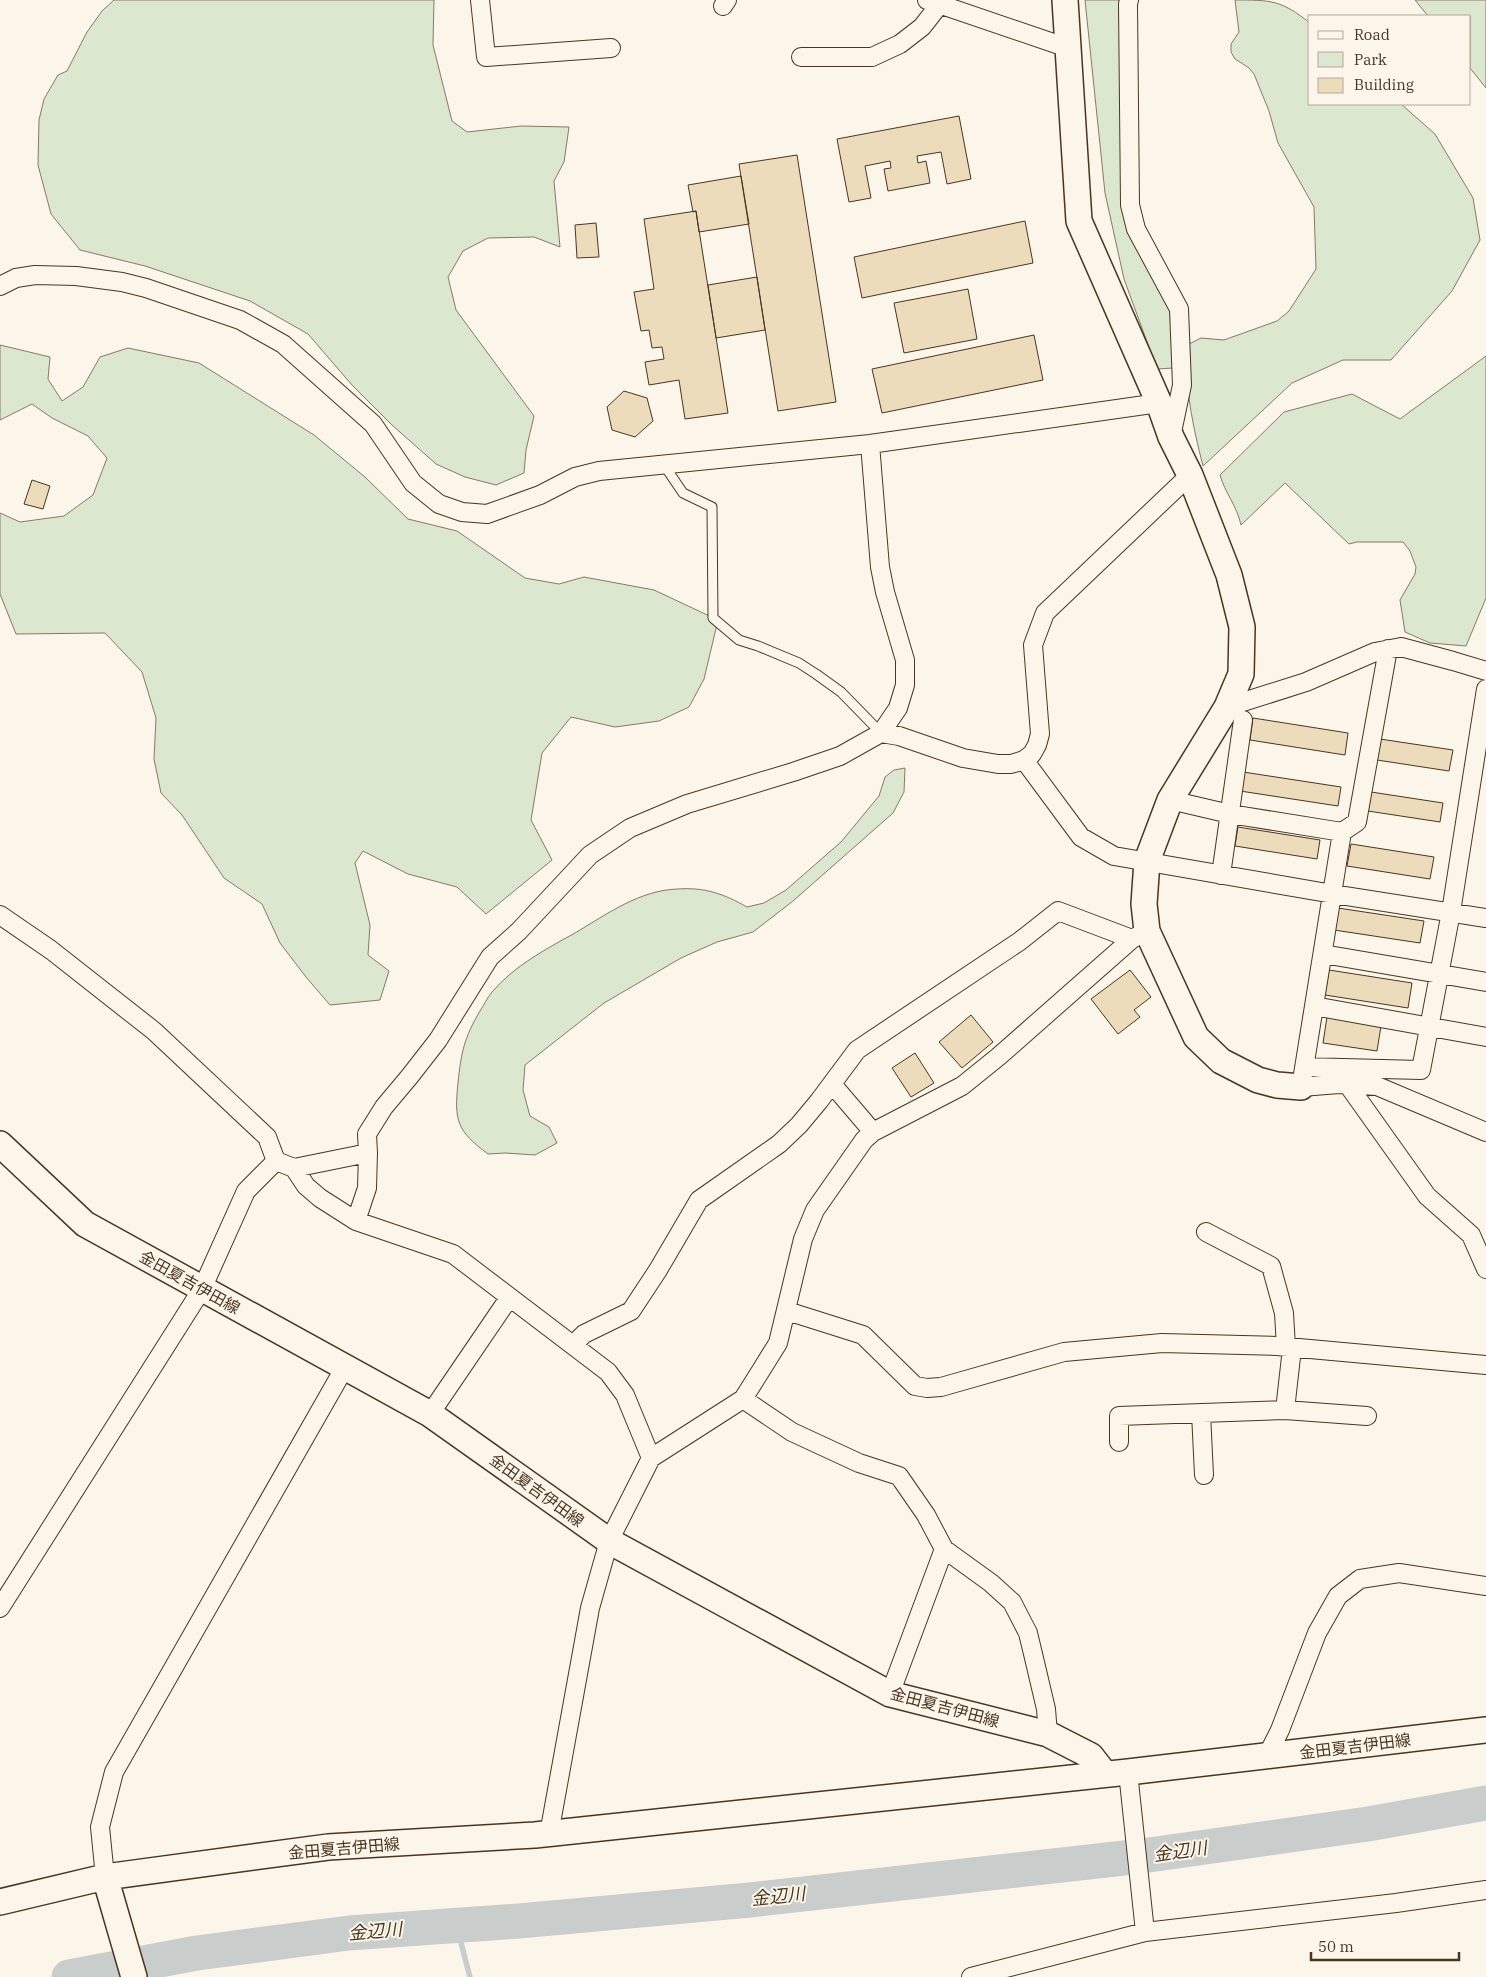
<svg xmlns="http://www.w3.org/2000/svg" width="1486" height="1977" viewBox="0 0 1486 1977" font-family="'IBM Plex Serif','Noto Sans JP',serif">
	<rect width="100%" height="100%" fill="#fbf6e9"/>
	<path fill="#dce7d0" stroke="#887966" d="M114,0h320l-1,45 19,76 15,11 54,-6 48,1 -5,35 -10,19 6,66 -26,-10 -46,1 -25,13 -15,26 8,33 78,106 -8,34 -2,23 -28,12 -31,-8 -29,-13 -44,-39 -40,-40 -44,-51 -58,-33 -105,-35 -65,-16 -29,-36 -13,-49 1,-45 5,-21 14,-24 9,-4 20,-39 15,-21z
		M1085,0h37l3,208 46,99 2,61 -16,1 -33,-90 -19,-86z
		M1235,0c36,0 46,0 75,23v81h91l34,30 38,64 7,42 -28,51 -61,69h-48l-51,23 -89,83c-10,-39 -19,-81 -16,-121l14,-7 23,2 53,-19 12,-10 27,-42 -2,-62 -36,-64 -9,-32 -15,-37 -5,-6 -14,-9 -4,-7v-8l8,-12z
		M1415,0h71v88l-16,-20v-52h-42z
		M0,345l50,12 -2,22 14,22 21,-14 17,-30 28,-9 71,15 115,72 51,42 43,42 49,12 68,47 34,6 25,-7 70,13 64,30 -14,59 -15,28 -30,14 -44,6 -44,-10 -29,36 -11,67 21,40 -66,54 -29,-27 -49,-13 -45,-23 -8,12 15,62 -2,30 21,16 -9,29 -50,5 -24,-28 -26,-34 -18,-39 -38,-26 -42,-63 -21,-22 -7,-34 2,-41 -14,-46 -37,-39 -89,1 -16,-40v-81l20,9 44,-6 29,-21 14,-37 -19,-22 -36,-18 -20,-14 -32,16z
		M1486,356v242l-20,48 -36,-3 -25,-11 -5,-32 15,-26 1,-7 -6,-16 -7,-9h-46l-8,2 -64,-61 -44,42c-4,-19 -16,-32 -21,-50l64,-63 68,-18 48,25z
		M905,768l-1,24 -11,21 -100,88 -40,31 -36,10 -36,16 -77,45 -79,62 -2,25 7,26 19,11 8,16 -22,12 -30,-2 -17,1c-31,-23 -34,-33 -30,-71 3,-30 6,-45 22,-72 4,-6 7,-13 12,-19 22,-26 54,-43 83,-59 32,-19 65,-43 103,-44 27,-2 46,5 69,18l17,-4 22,-13 32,-28 23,-20 38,-46 6,-19 9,-7z"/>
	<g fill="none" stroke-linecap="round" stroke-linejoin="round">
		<path stroke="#c9cecd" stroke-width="5.5" d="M456,1924l14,53"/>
		<path stroke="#c9cecd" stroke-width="35" d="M69,1977l128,-24 152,-20 170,-12 231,-21 392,-44 226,-32 118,-21"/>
	</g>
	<path fill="#ecdcbc" stroke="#4a3520" d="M959,116l12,63 -24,5 -6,-32 -24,4 1,7 8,-2 4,22 -42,8 -4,-22 7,-1 -1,-7 -25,5 6,32 -22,4 -12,-63z
		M797,155l39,247 -58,9 -39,-247z
		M741,176l8,48 -50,8 -3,-21 -3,1 -5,-27z
		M696,211l32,202 -43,6 -6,-39 -30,5 -4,-23 19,-3 -2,-12 -10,1 -3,-18 -8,1 -7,-39 20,-3 -10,-70z
		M1025,221l8,42 -171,35 -8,-41z
		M596,223l3,34 -22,1 -2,-33z
		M757,277l8,53 -49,8 -8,-53z
		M968,289l9,50 -73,14 -10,-50z
		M1034,335l9,45 -161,33 -10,-44z
		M624,391l23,7 6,23 -18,16 -23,-7 -5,-23z
		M32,480l18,6 -7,23 -19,-5z
		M1253,718l95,15 -3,22 -95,-15z
		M1380,739l73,11 -4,21 -72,-11z
		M1243,772l98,15 -3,19 -98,-15z
		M1371,792l72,11 -3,19 -72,-11z
		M1238,827l82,13 -3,19 -82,-13z
		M1351,844l83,13 -4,22 -83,-13z
		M1338,908l86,13 -4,22 -86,-13z
		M1130,970l21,27 -17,13 6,7 -22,17 -27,-35z
		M1329,970l83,13 -4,25 -83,-13z
		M971,1015l22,27 -31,26 -23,-26z
		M1327,1017l54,9 -4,25 -54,-8z
		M915,1053l19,30 -23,14 -19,-29z"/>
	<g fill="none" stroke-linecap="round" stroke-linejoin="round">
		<defs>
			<path id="lane" d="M664,465l19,28 29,14 1,111 26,22 19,6 41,17 17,11 25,18 40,41"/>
			<path id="street" d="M480,0l6,57 125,-9
				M927,0l141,48
				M1129,0l-1,4 2,201 6,24 43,80 3,76 -11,52
				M723,6l4,-6
				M801,57h71l28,-13 22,-17 18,-23
				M0,286l16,-8 19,-3 41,1 46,6 24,6 94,32 43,24 90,80 40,59 26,21 23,8 25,2 53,-19 35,-18 24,-6 271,-27 289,-41
				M870,444l10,123 5,25 20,68v25l-7,23 -17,25
				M1388,649l-31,173 -15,10 -41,255 38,-3 38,2 109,46
				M1227,707l79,-25 69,-30 26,-5 52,14 33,10
				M1024,760l57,77 33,19 219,38 153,24
				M1170,800l60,14 112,18
				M1221,875l22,-155
				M0,915l51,35 103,81 113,106 9,24 18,7 12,18 14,12 36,23 97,33 155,118 17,23 26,63
				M1323,954l163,28
				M1314,1006l172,31
				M1304,1067l117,3 30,-158 35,-223
				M832,1084l41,48
				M1348,1085l79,111 44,39 15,34
				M294,1168l74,-15 -1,-19 17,-27 26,-31 28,-36 52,-83 29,-26 71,-76 40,-27 57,-24 106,-32 47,-16 41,-23 18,3 64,22 35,6h13l13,-4 8,-6 5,-9 3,-11 -7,-89 12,-32 145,-138
				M356,1221l11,-33 1,-35
				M1206,1232l65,34 13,47 2,34
				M787,1311l76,24 52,51 12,2 14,-1 123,-35 98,-9 115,3 209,19
				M573,1345l11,-11 47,-23 27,-41 41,-70 80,-56 20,-19 20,-24 38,-51 163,-109 38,-30 74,28
				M1292,1348l-7,62 82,6
				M743,1399l49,33 67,31 40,13 27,39 18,34 47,34 21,19 16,31 6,25 12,51 2,25
				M1201,1413l3,62
				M430,1414l79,-116
				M1119,1442v-26l166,-6
				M0,1608l202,-319 44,-98 30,-30
				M890,1694l54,-145
				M1267,1756l13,-26 37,-97 21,-37 22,-17 39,-6 87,13
				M1128,1772l17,160
				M549,1834l41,-226 19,-67 42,-83 92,-59 17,-27 18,-29 25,-104 12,-29 49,-70 9,-8 89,-46 36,-29 134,-118 15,-8
				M105,1877l-5,-50 14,-55 231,-405
				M971,1977l174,-45 251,-29 90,-13"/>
			<path id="secondary" d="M1065,0l14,221 80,182 12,34 19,38 39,100 13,52 -1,47 -14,33 -57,93 -23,61 -3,43 3,27 49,106 25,24 37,19 19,5 24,2
				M0,1144l85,80 345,190 179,127 281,153 158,40 43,22 14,18
				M0,1902l105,-25
				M134,1977l-29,-100 223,-30 207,-12 593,-63 358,-42"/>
		</defs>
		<use href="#lane" stroke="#4a3520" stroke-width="11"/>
		<use href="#street" stroke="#4a3520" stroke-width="20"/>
		<use href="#secondary" stroke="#4a3520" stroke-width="28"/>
		<use href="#lane" stroke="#fbf6e9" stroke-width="9"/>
		<use href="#street" stroke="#fbf6e9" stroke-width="18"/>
		<use href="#secondary" stroke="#fbf6e9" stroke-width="25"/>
	</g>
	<g text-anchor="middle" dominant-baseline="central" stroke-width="4" stroke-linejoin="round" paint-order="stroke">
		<g font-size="16" fill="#4a3520" stroke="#fbf6e9">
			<text transform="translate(190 1282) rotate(29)">金田夏吉伊田線</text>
			<text transform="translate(537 1490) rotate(36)">金田夏吉伊田線</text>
			<text transform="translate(945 1707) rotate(15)">金田夏吉伊田線</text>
			<text transform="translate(1355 1746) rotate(-7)">金田夏吉伊田線</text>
			<text transform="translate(344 1848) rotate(-5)">金田夏吉伊田線</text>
		</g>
		<g font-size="18" font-style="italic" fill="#4a3520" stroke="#fbf6e9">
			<text transform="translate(1180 1851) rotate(-8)">金辺川</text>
			<text transform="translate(778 1896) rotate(-6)">金辺川</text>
			<text transform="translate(375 1931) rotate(-5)">金辺川</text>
		</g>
	</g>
	<rect x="1308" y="15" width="162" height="90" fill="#fbf6e9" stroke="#b4a999"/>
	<rect x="1318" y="31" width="25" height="8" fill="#fbf6e9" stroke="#b4a999"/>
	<text x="1354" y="40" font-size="15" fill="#4a3520">Road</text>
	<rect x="1318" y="52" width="25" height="15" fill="#dce7d0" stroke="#b4a999"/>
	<text x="1354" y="65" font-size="15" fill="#4a3520">Park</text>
	<rect x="1318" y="78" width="25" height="15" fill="#ecdcbc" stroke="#b4a999"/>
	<text x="1354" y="90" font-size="15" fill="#4a3520">Building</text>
	<path d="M1311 1952v8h148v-8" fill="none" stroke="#4a3520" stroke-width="2.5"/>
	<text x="1318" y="1952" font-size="15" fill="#4a3520" stroke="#fbf6e9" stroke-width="4" paint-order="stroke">50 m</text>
</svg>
